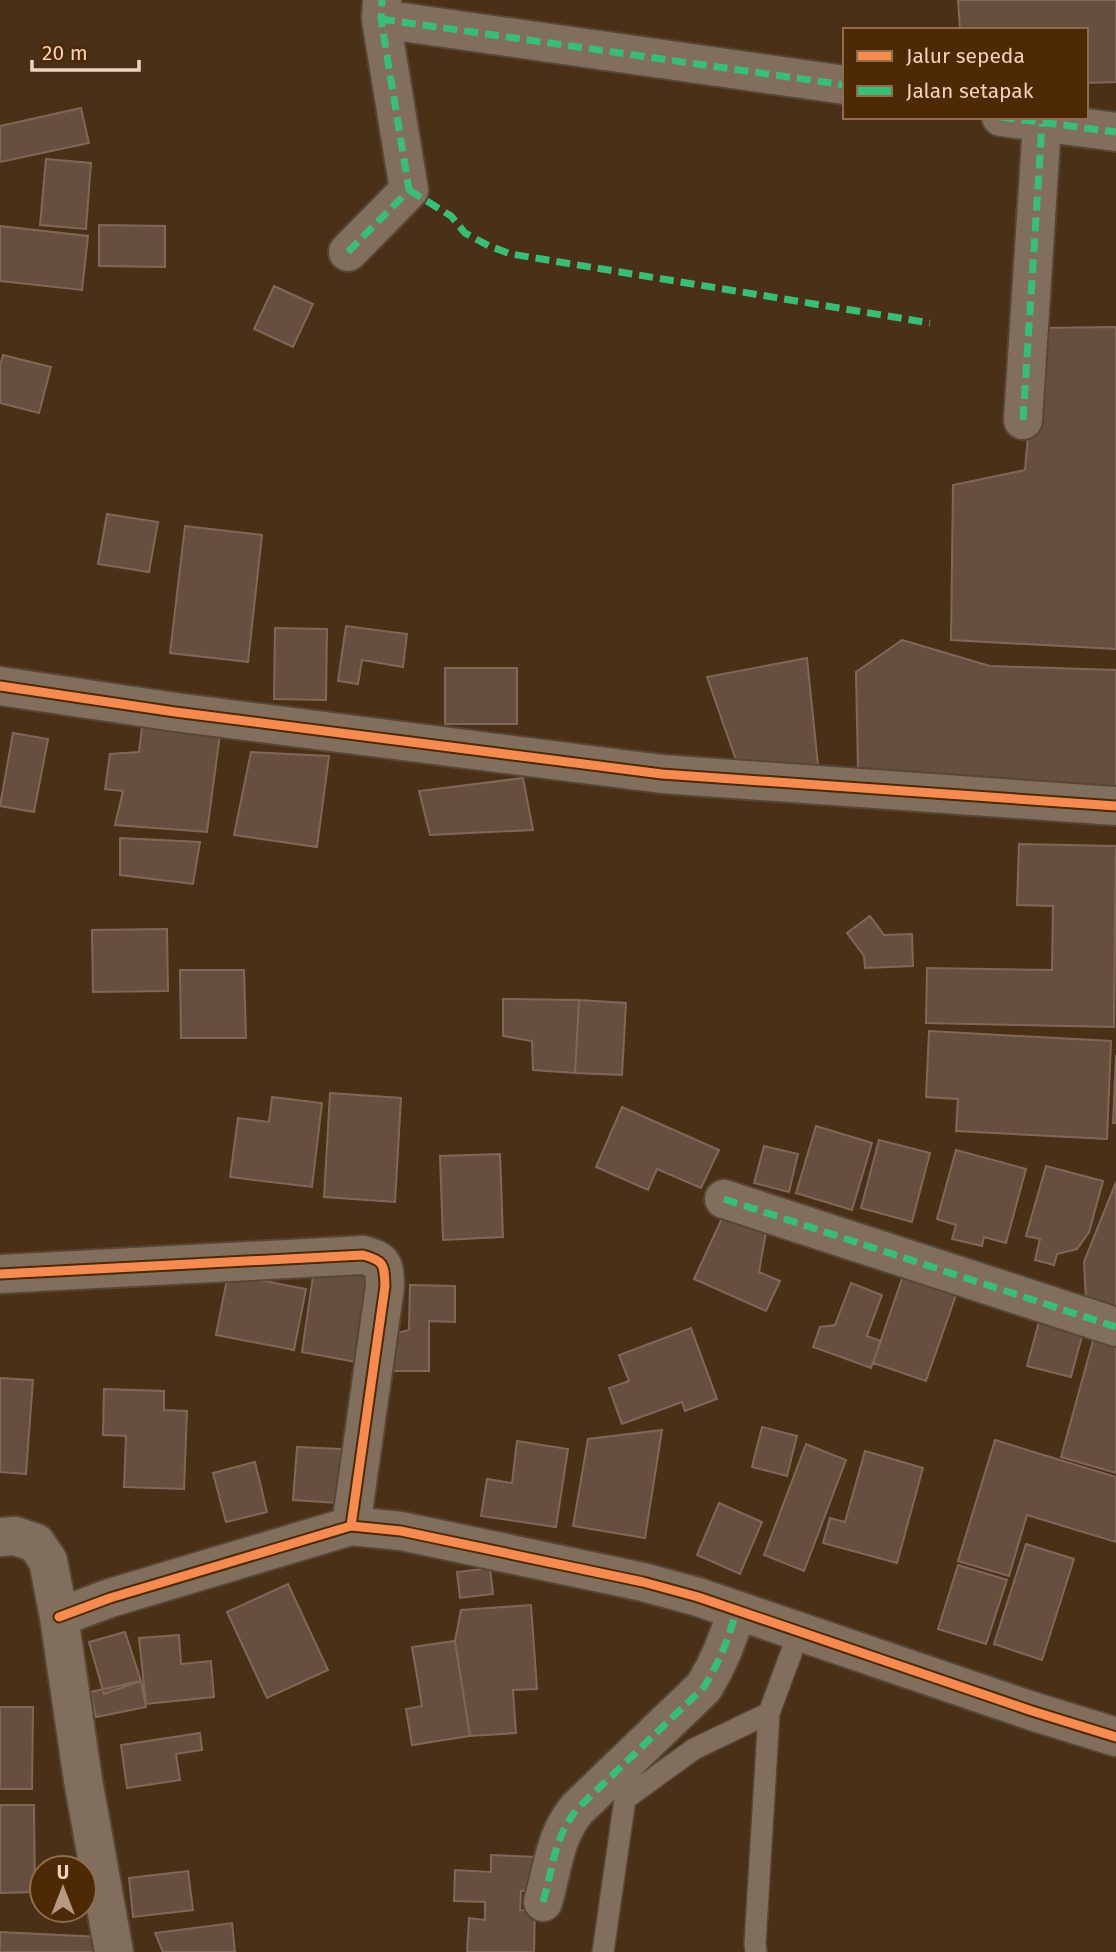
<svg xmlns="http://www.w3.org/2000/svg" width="1116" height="1952" viewBox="0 0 1116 1952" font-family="'Fira Sans',sans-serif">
	<rect width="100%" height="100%" fill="#4a3016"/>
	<path fill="#674f3f" stroke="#806859" stroke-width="2" d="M958,0h158v82l-30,1v-53h-126z
		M81,108l8,35 -89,19v-36z
		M46,159l45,4 -5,66 -46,-4z
		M99,225l66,1v41l-66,-1z
		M0,226l88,10 -6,54 -82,-9z
		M274,286l39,18 -20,43 -39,-18z
		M1116,327v322l-165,-9 2,-155 72,-15 12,-142z
		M3,355l48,12 -12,46 -39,-10v-37z
		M107,514l51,8 -9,50 -51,-8z
		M185,526l77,9 -14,127 -78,-9z
		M346,626l61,8 -4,33 -41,-7 -4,24 -20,-3z
		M275,628l52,1 -1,71 -52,-1z
		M902,640l88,26 126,4v120l-258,-21 -2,-97z
		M807,658l11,107 -81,-2 -30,-86z
		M445,668h72v56h-72z
		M142,727l78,7 -13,98 -92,-7 8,-34 -18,-2 5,-35 29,-2z
		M13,733l35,6 -14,73 -34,-6z
		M251,752l78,4 -12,91 -83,-12z
		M523,778l10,52 -103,5 -11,-44z
		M120,838l80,4 -7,42 -73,-9z
		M1019,844l97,2 -2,181 -188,-4 1,-55 125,2 1,-64 -36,-1z
		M870,916l14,19 28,-1 1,32 -48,2 -1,-12 -17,-23z
		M167,929l1,62 -75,1 -1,-62z
		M180,970h64l2,68h-65z
		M503,999l76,1 -4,73 -42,-3 -1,-29 -29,-5z
		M579,1000l47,3 -4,72 -47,-2z
		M929,1031l182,10 -4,98 -151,-8 2,-32 -32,-2z
		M1116,1055v68h-3z
		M330,1093l71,5 -6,104 -71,-5z
		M272,1097l50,6 -10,84 -82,-10 8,-59 31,4z
		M622,1107l97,43 -18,38 -44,-19 -9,21 -52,-23z
		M816,1126l56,17 -20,67 -56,-17z
		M879,1140l51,13 -18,69 -51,-14z
		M764,1146l34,8 -9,38 -35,-9z
		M956,1150l70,19 -20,74 -22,-6 -2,9 -30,-7 4,-14 -19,-6z
		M500,1154l3,83 -60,3 -3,-84z
		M1046,1166l57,15 -14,51 -12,17 -20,5 -3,11 -19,-5 5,-21 -14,-3z
		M1116,1182v127l-30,-9 -2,-38z
		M724,1214l42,18 -7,40 21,9 -14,30 -72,-32z
		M370,1268l-14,94 -54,-10 12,-83z
		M904,1273l53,19 -31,89 -53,-18z
		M228,1274l78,15 -12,61 -78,-15z
		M851,1283l31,12 -15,41 14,5 -10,27 -58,-21 7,-20 15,-2z
		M410,1285l45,1v36l-26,-1v50h-39v-36l19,-5z
		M1040,1318l44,11 -13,48 -44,-11z
		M691,1328l26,71 -32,12 -3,-9 -60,22 -13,-36 20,-7 -10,-26z
		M1094,1337l22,6v130l-55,-16z
		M0,1378l33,2 -7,94 -26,-2z
		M104,1389l60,2v19l23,1 -3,78 -60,-2 2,-51 -23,-1z
		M762,1427l35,9 -10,40 -35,-9z
		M662,1430l-17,108 -72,-12 15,-87z
		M995,1440l121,37v65l-89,-27 -18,61 -51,-15z
		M517,1441l51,8 -12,78 -75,-11 6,-37 25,4z
		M806,1444l40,16 -42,111 -40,-16z
		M297,1447l44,2 -3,54 -45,-3z
		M865,1451l58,17 -26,95 -74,-20 7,-25 15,4z
		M255,1462l12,50 -41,10 -13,-49z
		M719,1503l43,19 -22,52 -43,-19z
		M1026,1544l48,15 -32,101 -48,-16z
		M958,1565l49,15 -21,64 -48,-15z
		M490,1568l3,26 -33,4 -3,-26z
		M288,1584l40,86 -61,28 -40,-86z
		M531,1605l6,84 -24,1 3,43 -46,3 -15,-95 6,-31z
		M125,1632l16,49 -37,13 -15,-52z
		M179,1635l2,29 30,-3 3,36 -68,7 -7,-66z
		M455,1641l15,95 -58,9 -6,-36 16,-3 -10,-59z
		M141,1681l5,26 -50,10 -6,-25z
		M0,1707h33l-1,82h-32z
		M200,1733l2,17 -26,4 4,26 -53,8 -6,-43z
		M0,1805h34l1,87 -35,1z
		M491,1855l47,2 -1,34h-16l-1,19 15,1 -1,41h-67l2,-34 16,2v-18l-31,-1 1,-31 36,2z
		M188,1871l5,39 -60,7 -4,-39z
		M232,1923l3,29h-72l-8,-19z
		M0,1932l101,5 -1,15h-100z"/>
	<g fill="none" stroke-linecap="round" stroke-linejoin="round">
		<defs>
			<path id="service" d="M603,1952l22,-153 69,-50 75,-36 30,-81
				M756,1952l-1,-8 14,-231"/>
			<path id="minor" d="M381,19l464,66
				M1001,117l115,15
				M348,252l61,-62 -28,-171 1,-19
				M1023,420l19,-296
				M0,686l175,26 487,62 454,32
				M724,1199l392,128
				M0,1274l363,-19c22,6 21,10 22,31l-34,240
				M0,1537l15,-1 21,7 12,18 11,56 24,163 31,172
				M59,1617l51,-19 241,-72 50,5 242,51 55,15 334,114 84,26
				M543,1902c10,-34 11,-65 34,-93l127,-122c15,-25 25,-48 32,-76"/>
		</defs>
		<use href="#service" stroke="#584635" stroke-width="24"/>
		<use href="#minor" stroke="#584635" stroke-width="42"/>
		<use href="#service" stroke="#826e5d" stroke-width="21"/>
		<use href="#minor" stroke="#826e5d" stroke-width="38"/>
		<path stroke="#3abd76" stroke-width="7" stroke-dasharray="14 7" stroke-linecap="butt" d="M381,19l464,66
			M1001,117l115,15
			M409,190l42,26 14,17 24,13 22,8 419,69
			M348,252l61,-62 -28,-171 1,-19
			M1023,420l19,-296
			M724,1199l392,128
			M543,1902c10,-34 11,-65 34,-93l127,-122c15,-25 25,-48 32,-76"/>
		<defs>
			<path id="cycleway" d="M0,686l175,26 487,62 454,32
				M0,1274l363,-19c22,6 21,10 22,31l-34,240
				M59,1617l51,-19 241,-72 50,5 242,51 55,15 334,114 84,26"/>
		</defs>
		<use href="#cycleway" stroke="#4e2906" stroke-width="13"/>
		<use href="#cycleway" stroke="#f68b52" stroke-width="9"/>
	</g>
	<rect x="843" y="28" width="245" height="91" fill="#4e2906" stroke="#8f6d4f" stroke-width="2"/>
	<rect x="857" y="51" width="35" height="10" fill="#f68b52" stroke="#8f6d4f" stroke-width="2"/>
	<text x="906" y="63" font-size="21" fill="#f0d2bd">Jalur sepeda</text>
	<rect x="857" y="86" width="35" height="10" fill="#3abd76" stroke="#8f6d4f" stroke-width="2"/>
	<text x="906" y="98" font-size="21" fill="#f0d2bd">Jalan setapak</text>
	<g transform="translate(63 1889)"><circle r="33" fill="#4e2906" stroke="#8f6d4f" stroke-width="2"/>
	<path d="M0-5L12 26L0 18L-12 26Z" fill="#b69983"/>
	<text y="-10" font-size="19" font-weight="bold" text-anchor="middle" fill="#f0d2bd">U</text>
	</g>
	<path d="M32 60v10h107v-10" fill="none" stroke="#f0d2bd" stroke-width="3.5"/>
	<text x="42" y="60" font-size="21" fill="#f0d2bd" stroke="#4e2906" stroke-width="5" paint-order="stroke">20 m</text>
</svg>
